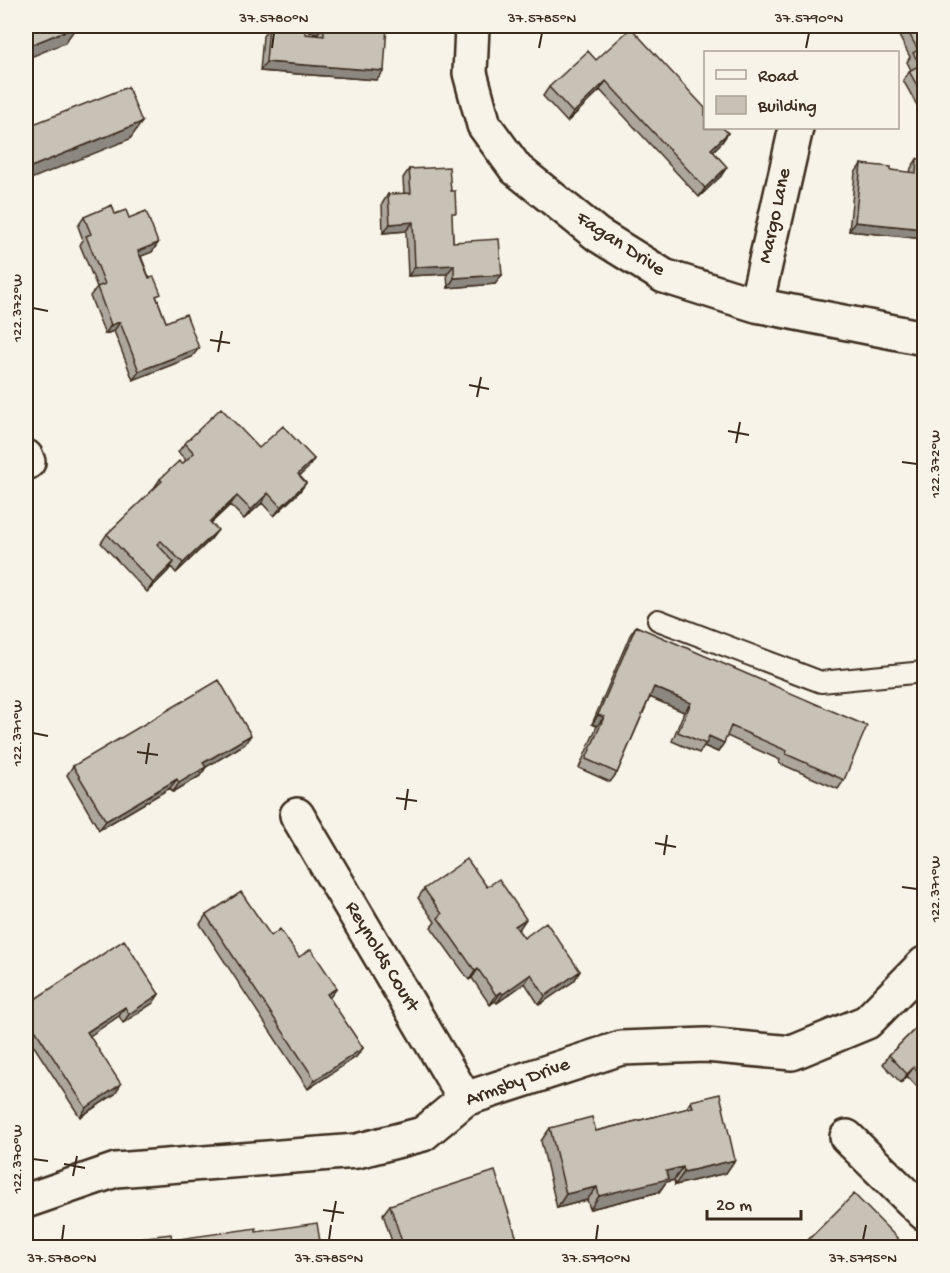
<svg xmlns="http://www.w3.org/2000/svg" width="950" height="1273" viewBox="0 0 950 1273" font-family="'Gochi Hand',sans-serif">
	<rect width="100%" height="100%" fill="#f7f3e8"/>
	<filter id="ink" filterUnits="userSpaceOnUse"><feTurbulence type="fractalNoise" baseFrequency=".0167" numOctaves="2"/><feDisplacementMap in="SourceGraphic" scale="12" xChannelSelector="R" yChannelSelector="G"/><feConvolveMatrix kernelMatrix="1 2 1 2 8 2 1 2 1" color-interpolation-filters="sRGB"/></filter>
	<g filter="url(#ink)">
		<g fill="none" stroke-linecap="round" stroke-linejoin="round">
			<defs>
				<path id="service" d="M658,620l163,62 103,-10"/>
				<path id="minor" d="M472,26l-2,47 14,52 32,44 82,66 66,41 92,29 168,33
					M756,305l40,-177
					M26,457l2,5
					M297,815l168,284
					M847,1137l77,76
					M26,1201l90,-31 241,-19 66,-17 42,-35 156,-51 85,-3 86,8 75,-31 57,-58"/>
			</defs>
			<use href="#service" stroke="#3b2a1e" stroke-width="24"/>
			<use href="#minor" stroke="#3b2a1e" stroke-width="38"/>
			<use href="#service" stroke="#f7f3e8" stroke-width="20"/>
			<use href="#minor" stroke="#f7f3e8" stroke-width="33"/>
		</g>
		<path fill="#aca69d" stroke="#3b2a1e" stroke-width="1.5" d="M269,26l36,8 13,1v-2l-8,-1v-5l-6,-1h83l-10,54 -117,-9 3,-35z
			M902,26h22v78l-6,3 -15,-27 8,-10 -4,-8 3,-5 -13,-25z
			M596,60l132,73 -6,9 -9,9 8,25 -22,21 -99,-107 -33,32 -24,-26 6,-9z
			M917,159l7,80 -75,-8 6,-58 6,-9 30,6 19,3 1,-5z
			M409,169l43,50 1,23 49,33 -7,9 -47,4 -1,-14 -39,2 -2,-45 -23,2 -1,-29 6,-10h16l-1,-16z
			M115,214l14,4 29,25 -6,9 -11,4 25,66 26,35 -59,23 -19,-49 -9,3 -15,-38 7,-9 -17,-42 3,-5 -5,-14 6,-9z
			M185,443l74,5 55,11 -6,9 -9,8 7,7 -7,9 -25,24 -12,-13 -18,16 -14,-14 -19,18v16l-35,34 -5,-6 -3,4 -21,21 -46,-49 6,-9 48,-45 -1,-1 6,-9 22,-15 4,-4 -8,-8z
			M636,626l208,154 -6,9 -59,-26 1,-3 -53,-24 -9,16 -14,-6 -5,7 -27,-12 12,-29 -34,-15 -33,76 -7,9 -31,-14 18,-42 -5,-2 38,-89z
			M245,744l-39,23 -6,9 -27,16 -3,-4 -71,42 -32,-55 6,-9z
			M487,887l33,41 -2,2 6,8 56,33 -6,10 -35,24 -14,-22 -28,20 -2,-2 -5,4 -18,-27 -3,2 -38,-53 4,-5 -17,-24 6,-9z
			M206,915l65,21 28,21 38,31 -8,10 34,50 -7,9 -48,32 -108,-165z
			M159,994l-6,9 -30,20 -4,-7 -30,20 26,58 -35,23 -54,-83v-29z
			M924,1020v66l-4,4 -13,-14 -6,7 -18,-19 6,-9z
			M691,1101l35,72 -51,12 -1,-5 -8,2 -7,10 -69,17 -3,-9 -30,8 -16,-67 9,-13 46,3 90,-22z
			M924,1101v10l-3,-4z
			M390,1205l130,43h-126l-11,-34z
			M256,1232l65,16h-190l7,-10 34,2z"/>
		<path fill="#8c877f" stroke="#3b2a1e" stroke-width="1.5" d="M77,26l-12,17 -39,16v-12z
			M315,26h8l-5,7 -8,-1z
			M266,62l118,9 -7,9 -117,-9z
			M606,81l-6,9 -33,32 6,-9z
			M924,99v5l-6,3z
			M142,122l-12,17 -104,42v-12z
			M728,133l-6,9 -17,17 6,-10z
			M727,167l-6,9 -22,21 6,-9z
			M413,222l-7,9 -23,2 7,-9z
			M855,222l69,7v10l-75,-8z
			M158,243l-6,9 -20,8 6,-9z
			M454,265l-7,9 -39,2 7,-9z
			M502,275l-7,9 -47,4 6,-10z
			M120,322l-6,9 -9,3 6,-9z
			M199,348l-7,9 -59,23 6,-9z
			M314,459l-6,9 -17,16 7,-10z
			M306,483l-7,9 -25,24 7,-9z
			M268,493l-6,10 -18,16 7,-9z
			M237,496l-7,9 -27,26 7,-9z
			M218,530l-7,9 -35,34 7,-10z
			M174,562l-6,9 -21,21 6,-9z
			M654,687l37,16 -7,9 -37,-16z
			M598,715l6,2 -7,9 -5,-2z
			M251,735l-6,9 -39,23 -6,9 -27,16 6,-9 24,-20z
			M709,736l15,7 -6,9 -14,-6z
			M177,779l-7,9 -71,42 7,-9z
			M526,919l-6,9 -11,8 6,-10z
			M478,969l-6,9 -3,2 6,-9z
			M580,971l-6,10 -35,24 6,-9z
			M531,974l-6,9 -28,20 6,-9z
			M337,988l-7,9 -10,7 7,-10z
			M501,992l-6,9 -5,4 6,-10z
			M159,994l-6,9 -30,20 6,-9z
			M125,1007l-6,9 -38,26 6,-10z
			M363,1048l-7,9 -48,32 7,-9z
			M914,1067l-7,9 -6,7 6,-9z
			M121,1084l-6,10 -35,23 6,-9z
			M735,1160l-9,13 -51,12 9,-13z
			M683,1167l-9,13 -8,2 -7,10 -69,17 9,-13 67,-25z
			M597,1187l-10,13 -30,8 9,-14z"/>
		<path fill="#c8c1b6" stroke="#3b2a1e" stroke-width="1.5" d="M26,26h51l-51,21z
			M269,26l36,3v5l19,2v-10h63l-3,45 -118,-9z
			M905,26h19v72l-15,-27 11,-6 -7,-12 5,-3z
			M631,28l74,80v20h18l5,5 -17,16 16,18 -22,21 -99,-107 -33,32 -24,-26 39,-36 8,9z
			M128,87l14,35 -116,47v-59l5,15z
			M917,159h7v70l-69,-7 6,-58 30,3v3l25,3z
			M449,167l2,24h4l1,22h-4l1,29 46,-3 3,36 -48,3v-13l-39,2 -2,-45 -23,2 -2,-30 23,-1 -2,-24z
			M112,205l3,9 11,-4 3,8 17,-7 12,32 -20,8 11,27 5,-1 7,17 -5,2 10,26 20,-8 13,34 -60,23 -19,-49 -9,3 -14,-38 8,-3 -19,-48 5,-2 -7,-17z
			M221,408l38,40 24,-22 31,33 -16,15 8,9 -25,24 -13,-14 -17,17 -14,-14 -27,26 8,8 -35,33 -22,-22 -4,3 17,18 -21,21 -46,-49 55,-53 -2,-2 19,-18 3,3 12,-11 -9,-10z
			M26,625l5,5 -5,6z
			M636,626l231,100 -23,54 -58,-26 1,-3 -56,-25 -7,17 -15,-7 -3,8 -28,-12 13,-29 -37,-16 -37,86 -31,-14 18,-42 -6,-2z
			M219,680l32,55 -48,28 3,4 -27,16 -2,-4 -71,42 -33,-55z
			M467,859l20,28 12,-8 27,40 -11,7 9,12 22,-16 34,49 -35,25 -14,-22 -28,20 -2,-2 -5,3 -18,-26 -3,2 -37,-53 4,-4 -18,-25z
			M241,892l30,44 9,-7 19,28 12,-8 26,39 -10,6 36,54 -48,32 -109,-165z
			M124,940l35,54 -30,20 -4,-7 -38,25 34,52 -35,24 -60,-92v-11z
			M924,1020v58l-10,-11 -7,7 -18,-19z
			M720,1094l15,66 -51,12 -1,-5 -17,4 2,8 -69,17 -2,-9 -31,7 -16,-66 42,-11 4,14 97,-24 -2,-6z
			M495,1171l25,77h-23l-1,-2 -3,2h-8v-2l-5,2h-76l-14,-43z
			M854,1194l53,54h-107z
			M317,1223l4,25h-182l-1,-10 33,-4 1,6 84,-12v4z"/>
	</g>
	<path fill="none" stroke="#3b2a1e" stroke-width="2" d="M272,48l2,-15M539,48l3,-15M806,48l3,-15M33,308l15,3M210,340l20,3M218,352l4,-21M469,385l20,4M477,397l4,-20M728,431l21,4M736,443l4,-21M902,462l15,2M33,733l15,3M137,752l21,3M146,764l3,-21M396,798l21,3M405,810l3,-21M655,843l21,4M664,855l3,-20M902,887l15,2M33,1159l15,2M64,1164l21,4M73,1176l4,-20M323,1210l21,3M332,1222l4,-21M62,1240l2,-15M329,1240l2,-15M596,1240l2,-15M863,1240l3,-15"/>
	<g text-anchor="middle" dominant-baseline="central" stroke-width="4.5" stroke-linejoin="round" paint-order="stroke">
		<g font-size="20" fill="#3b2a1e" stroke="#f7f3e8">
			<text transform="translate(776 216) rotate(-78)">Margo Lane</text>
			<text transform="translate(620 245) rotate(33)">Fagan Drive</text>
			<text transform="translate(381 957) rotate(59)">Reynolds Court</text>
			<text transform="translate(518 1083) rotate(-20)">Armsby Drive</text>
		</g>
	</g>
	<rect width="950" height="1273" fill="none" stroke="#f7f3e8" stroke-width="66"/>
	<rect x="704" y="51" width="195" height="78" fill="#f7f3e8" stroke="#aca397" stroke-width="1.5"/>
	<rect x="716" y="70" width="30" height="9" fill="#f7f3e8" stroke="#aca397" stroke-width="1.5"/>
	<text x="758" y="81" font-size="18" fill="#3b2a1e">Road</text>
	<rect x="716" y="96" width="30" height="18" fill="#c8c1b6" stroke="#aca397" stroke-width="1.5"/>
	<text x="758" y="111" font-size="18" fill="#3b2a1e">Building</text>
	<path d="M707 1210v9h94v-9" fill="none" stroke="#3b2a1e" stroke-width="3"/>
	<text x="716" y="1210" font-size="18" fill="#3b2a1e" stroke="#f7f3e8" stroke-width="4.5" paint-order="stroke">20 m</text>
	<rect x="33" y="33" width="884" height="1207" fill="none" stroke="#3b2a1e" stroke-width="2"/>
	<g font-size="15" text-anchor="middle" fill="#3b2a1e">
		<text x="274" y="22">37.5780°N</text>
		<text x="542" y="22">37.5785°N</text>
		<text x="809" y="22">37.5790°N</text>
		<text transform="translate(16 308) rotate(-90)" y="5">122.372°W</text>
		<text transform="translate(934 464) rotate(-90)" y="5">122.372°W</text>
		<text transform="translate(16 733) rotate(-90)" y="5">122.371°W</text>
		<text transform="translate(934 889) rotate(-90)" y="5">122.371°W</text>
		<text transform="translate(16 1159) rotate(-90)" y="5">122.370°W</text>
		<text x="62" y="1262">37.5780°N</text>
		<text x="329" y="1262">37.5785°N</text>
		<text x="596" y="1262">37.5790°N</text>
		<text x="863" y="1262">37.5795°N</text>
	</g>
</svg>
